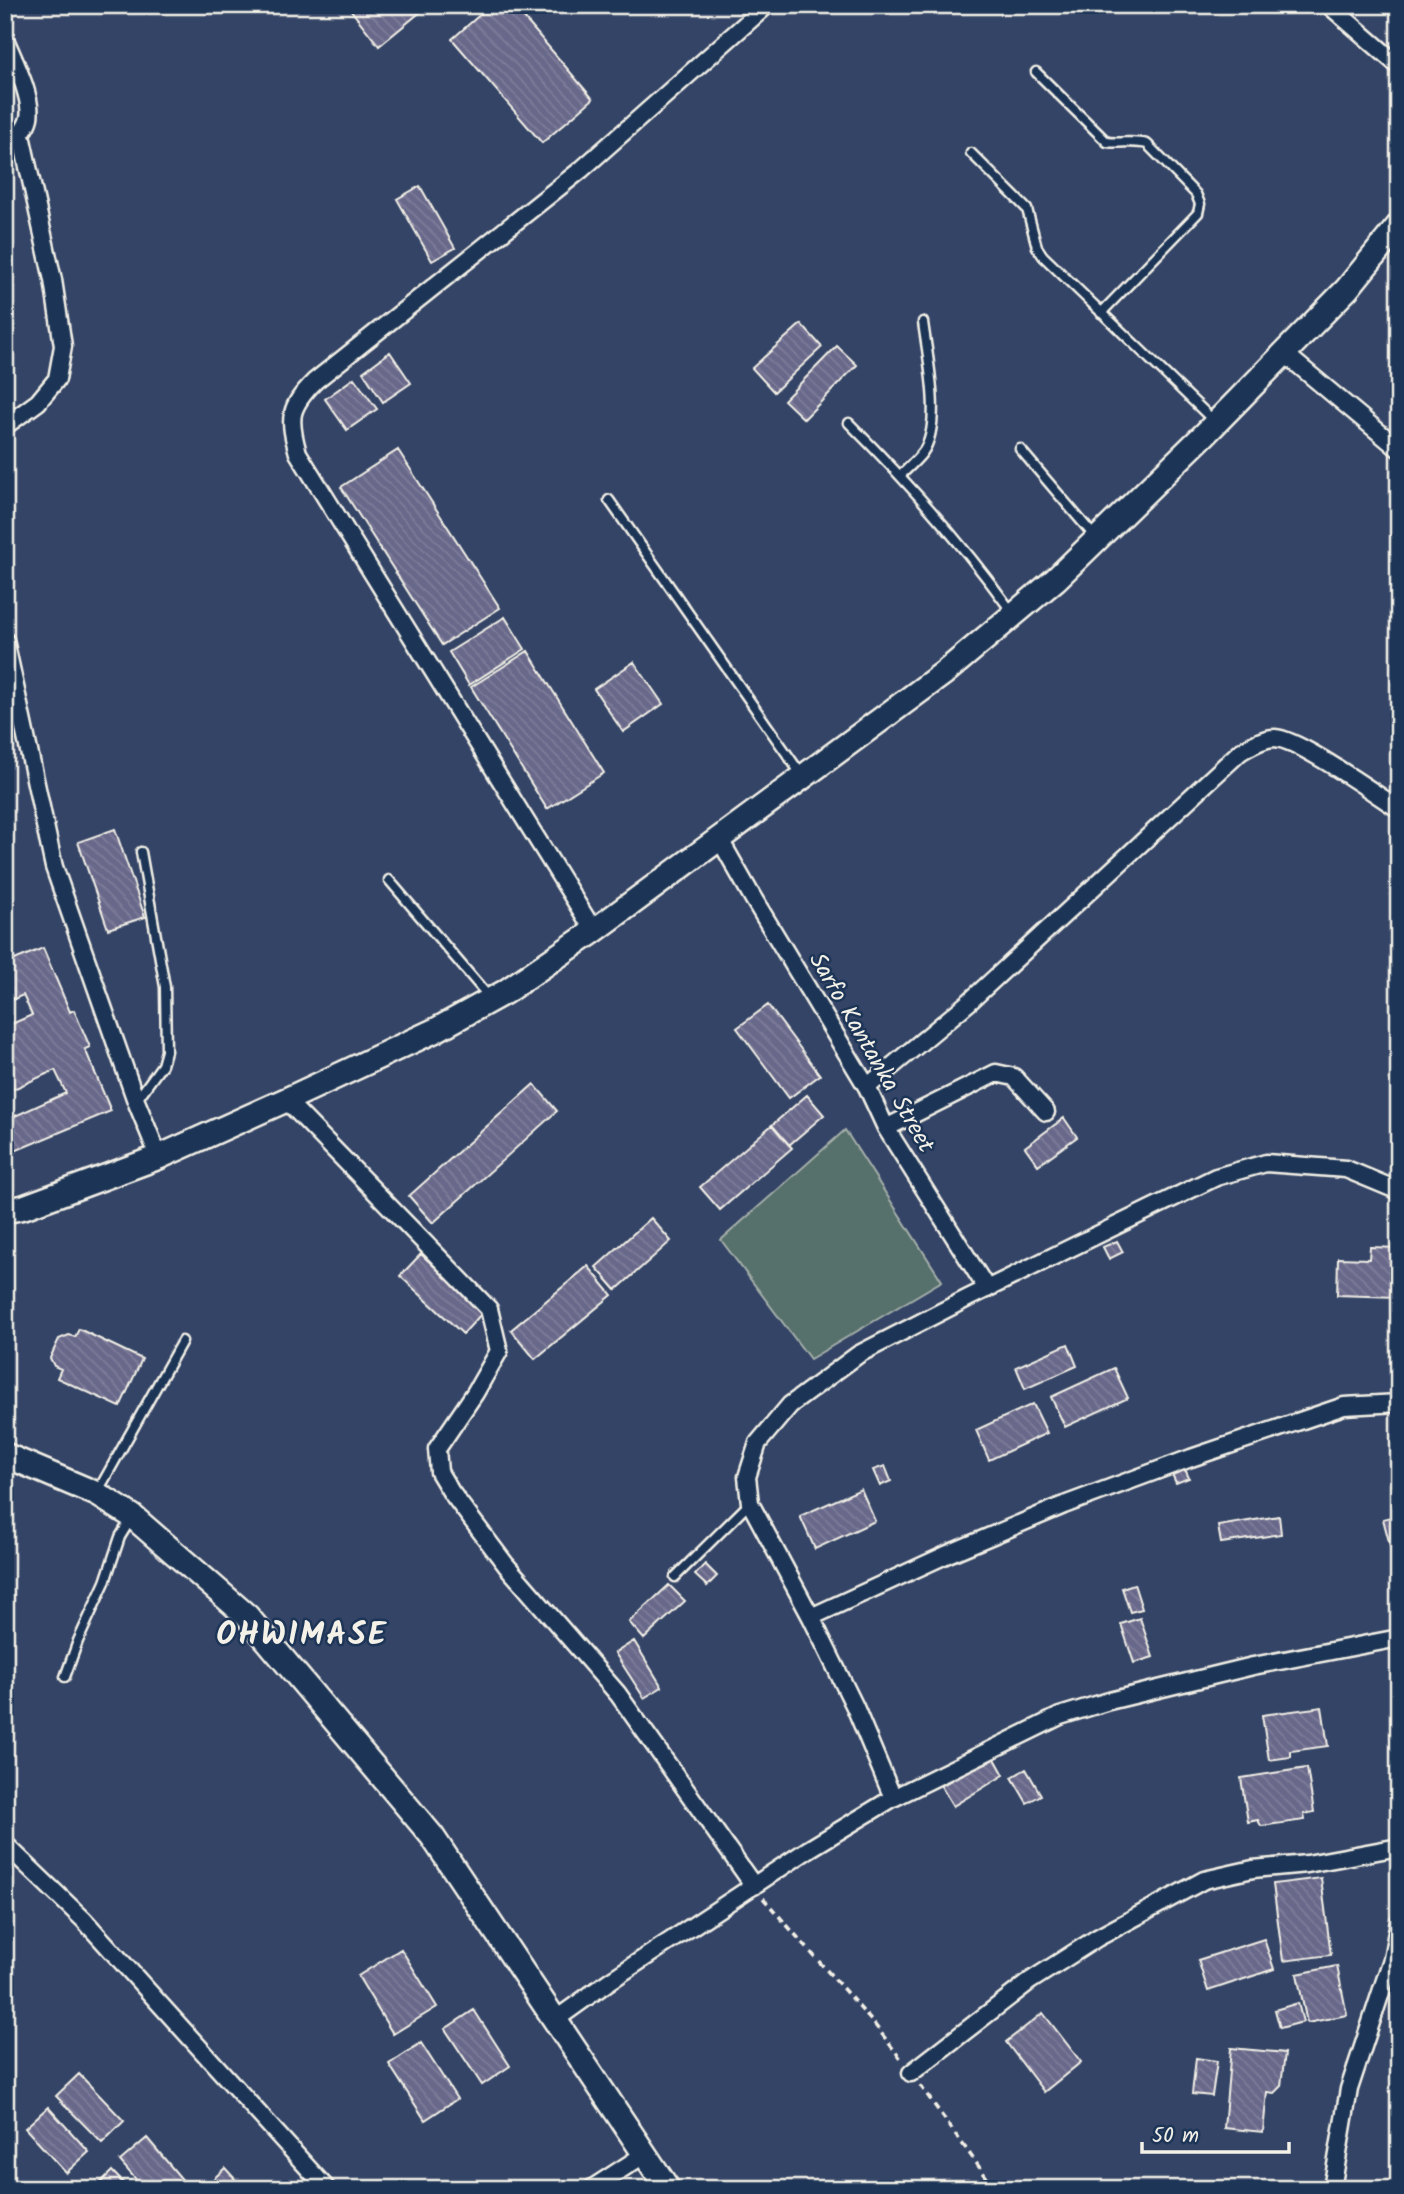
<svg xmlns="http://www.w3.org/2000/svg" width="1404" height="2194" viewBox="0 0 1404 2194" font-family="Kalam,sans-serif">
	<defs>
		<pattern id="building-back-hatch" width="6" height="6" patternUnits="userSpaceOnUse" patternTransform="scale(1.75)"><rect width="6" height="6" fill="#68678a"/><path d="M-1 5l2 2M0 0l6 6M5-1l2 2" fill="none" stroke="#7e7d9a"/></pattern>
	</defs>
	<rect width="100%" height="100%" fill="#344466"/>
	<filter id="ink" filterUnits="userSpaceOnUse"><feTurbulence type="fractalNoise" baseFrequency=".0143" numOctaves="2"/><feDisplacementMap in="SourceGraphic" scale="14" xChannelSelector="R" yChannelSelector="G"/><feConvolveMatrix kernelMatrix="1 2 1 2 8 2 1 2 1" color-interpolation-filters="sRGB"/></filter>
	<g filter="url(#ink)">
		<path fill="#576f6c" stroke="#a6b0aa" stroke-width="2" d="M845,1130l97,151 -132,78 -89,-119z"/>
		<path fill="url(#building-back-hatch)" stroke="#f4f1e8" stroke-width="2" d="M347,5h82l-50,41z
			M491,5h22l80,94 -51,44 -90,-104z
			M420,186l35,62 -23,13 -35,-62z
			M801,324l21,23 -48,45 -22,-24z
			M837,346l20,19 -53,54 -20,-19z
			M390,352l21,31 -28,19 -20,-30z
			M354,378l23,31 -30,21 -22,-31z
			M398,450l102,158 -58,37 -101,-158z
			M505,617l20,32 -56,36 -20,-33z
			M528,651l76,122 -57,36 -76,-122z
			M634,662l29,42 -40,28 -29,-43z
			M115,829l30,88 -37,12 -30,-87z
			M43,948l27,64 4,-2 16,37 -5,2 26,62 -106,44v-55l8,17 53,-24 -11,-23 -50,23v-66l27,-12 -9,-20 -18,8v-39z
			M768,1005l52,70 -31,23 -52,-70z
			M534,1084l23,27 -124,112 -24,-27z
			M807,1095l17,20 -35,30 -17,-20z
			M1064,1118l13,19 -39,28 -13,-18z
			M772,1125l20,23 -72,62 -20,-23z
			M651,1218l20,23 -55,49 -20,-23z
			M1117,1241l6,11 -14,7 -6,-12z
			M1370,1247l29,1 -1,49 -61,-2 1,-37 31,1z
			M421,1254l62,58 -20,22 -63,-58z
			M588,1266l24,29 -77,64 -24,-29z
			M79,1329l63,30 -22,48 -63,-29 4,-9 -7,-3 -4,-8 9,-19 10,-4 6,2z
			M1068,1344l9,22 -52,23 -9,-22z
			M1114,1368l14,30 -63,29 -14,-30z
			M1033,1404l14,29 -58,27 -13,-30z
			M885,1466l6,15 -11,5 -7,-16z
			M1184,1467l5,11 -13,5 -5,-11z
			M861,1489l14,32 -60,28 -15,-33z
			M1399,1515v48l-4,1 -12,-45z
			M1279,1516l2,18 -60,9 -3,-17z
			M705,1564l12,12 -10,10 -12,-11z
			M1134,1584l8,25 -12,3 -8,-24z
			M669,1585l16,16 -41,38 -15,-17z
			M1140,1618l13,39 -19,6 -13,-39z
			M634,1641l28,46 -18,11 -29,-45z
			M1322,1707l6,39 -37,5v6l-22,3 -7,-45z
			M993,1755l11,20 -51,31 -12,-20z
			M1307,1768l7,44 -10,2 1,6 -44,6 -3,-6 -10,2 -7,-44z
			M1026,1769l15,26 -14,8 -15,-26z
			M1321,1878l10,77 -48,6 -10,-77z
			M1264,1939l10,30 -66,22 -10,-31z
			M401,1949l36,58 -44,27 -35,-58z
			M1337,1966l10,49 -40,8 -10,-49z
			M1298,2003l5,19 -23,6 -5,-18z
			M474,2010l36,56 -28,19 -37,-56z
			M1043,2013l38,49 -37,30 -38,-50z
			M421,2043l36,56 -32,21 -36,-56z
			M1231,2048l54,5 -4,33 -7,7 -7,-1 -4,40 -39,-4z
			M1196,2058l21,3 -5,35 -20,-2z
			M79,2074l45,47 -22,22 -46,-47z
			M48,2107l41,45 -23,21 -41,-45z
			M147,2138l43,51h-46l-24,-28z
			M225,2168l10,11 -11,10h-13l-4,-4z
			M112,2171l17,18h-35z"/>
		<g fill="none" stroke-linecap="round" stroke-linejoin="round">
			<defs>
				<path id="lane" d="M1036,72l71,70c14,2 26,-2 40,2l49,50 4,10 -2,9 -97,100
					M971,153l56,56 10,38 6,9 171,165
					M849,423c59,59 114,121 163,189
					M1020,449l75,88
					M900,476c8,-8 17,-16 23,-24 20,-28 4,-97 0,-130
					M609,500l192,274
					M389,880l100,117
					M136,1101l26,-36 4,-14 -1,-64 -24,-135
					M98,1491l84,-150
					M675,1577l75,-74
					M65,1677l13,-36 27,-59 15,-45 11,-18"/>
				<path id="street" d="M1329,5l70,61
					M5,39c8,19 28,59 24,79 -3,13 -14,22 -24,29
					M1284,353l115,96
					M5,426l33,-24 19,-23 6,-33 -10,-66 -32,-145
					M5,640l49,227 82,234 23,56
					M719,838l34,60 114,189 19,41 101,161
					M594,931l-296,-478c-10,-35 -9,-46 17,-72l267,-212 185,-164
					M867,1087l101,-84 272,-251c10,-6 23,-14 35,-14 24,1 100,56 124,71
					M286,1100l203,209 10,42 -24,42 -38,56 2,23 12,20 55,73 112,129 136,192
					M886,1128l110,-55 18,4 32,35
					M811,1617l137,-63 116,-49 127,-47 153,-52 55,-3
					M893,1798l-38,-91 -44,-90 -61,-114 -3,-26 11,-34 32,-38 69,-51 109,-56 248,-121 50,-14 80,6 53,22
					M5,1844l79,76 243,269
					M555,2020l53,-38 201,-133 84,-51 167,-82 49,-15 144,-35 146,-28
					M911,2073l119,-92 67,-43 107,-58 49,-11 54,-5 92,-17
					M591,2189l54,-35
					M1332,2189l17,-100 43,-130 7,-38"/>
				<path id="secondary" d="M5,1211l19,-4 135,-50 127,-57 150,-70 69,-38 89,-61 350,-258 112,-94 149,-145 142,-145 52,-64
					M5,1455l92,39 35,22 115,100 185,220 236,353"/>
			</defs>
			<use href="#lane" stroke="#f4f1e8" stroke-width="13"/>
			<use href="#street" stroke="#f4f1e8" stroke-width="21"/>
			<use href="#secondary" stroke="#f4f1e8" stroke-width="28"/>
			<path stroke="#f4f1e8" stroke-width="3.5" stroke-dasharray="7 5" stroke-linecap="butt" d="M763,1898l112,127 26,34
				M920,2085l75,104"/>
			<use href="#lane" stroke="#1d3557" stroke-width="8"/>
			<use href="#street" stroke="#1d3557" stroke-width="16"/>
			<use href="#secondary" stroke="#1d3557" stroke-width="23"/>
		</g>
	</g>
	<g text-anchor="middle" dominant-baseline="central" stroke-width="5" stroke-linejoin="round" paint-order="stroke">
		<g font-size="24" fill="#f4f1e8" stroke="#1d3557">
			<text transform="translate(871 1053) rotate(60)">Sarfo Kantanka Street</text>
		</g>
		<g font-size="32" font-weight="bold" letter-spacing="2" fill="#f4f1e8" stroke="#1d3557">
			<text x="302" y="1635">OHWIMASE</text>
		</g>
	</g>
	<rect width="1404" height="2194" fill="none" stroke="#1d3557" stroke-width="28"/>
	<rect x="14" y="14" width="1376" height="2166" fill="none" stroke="#f4f1e8" stroke-width="2.5" filter="url(#ink)"/>
	<path d="M1142 2142v10h147v-10" fill="none" stroke="#f4f1e8" stroke-width="3.5"/>
	<text x="1152" y="2142" font-size="21" fill="#f4f1e8" stroke="#1d3557" stroke-width="5" paint-order="stroke">50 m</text>
</svg>
